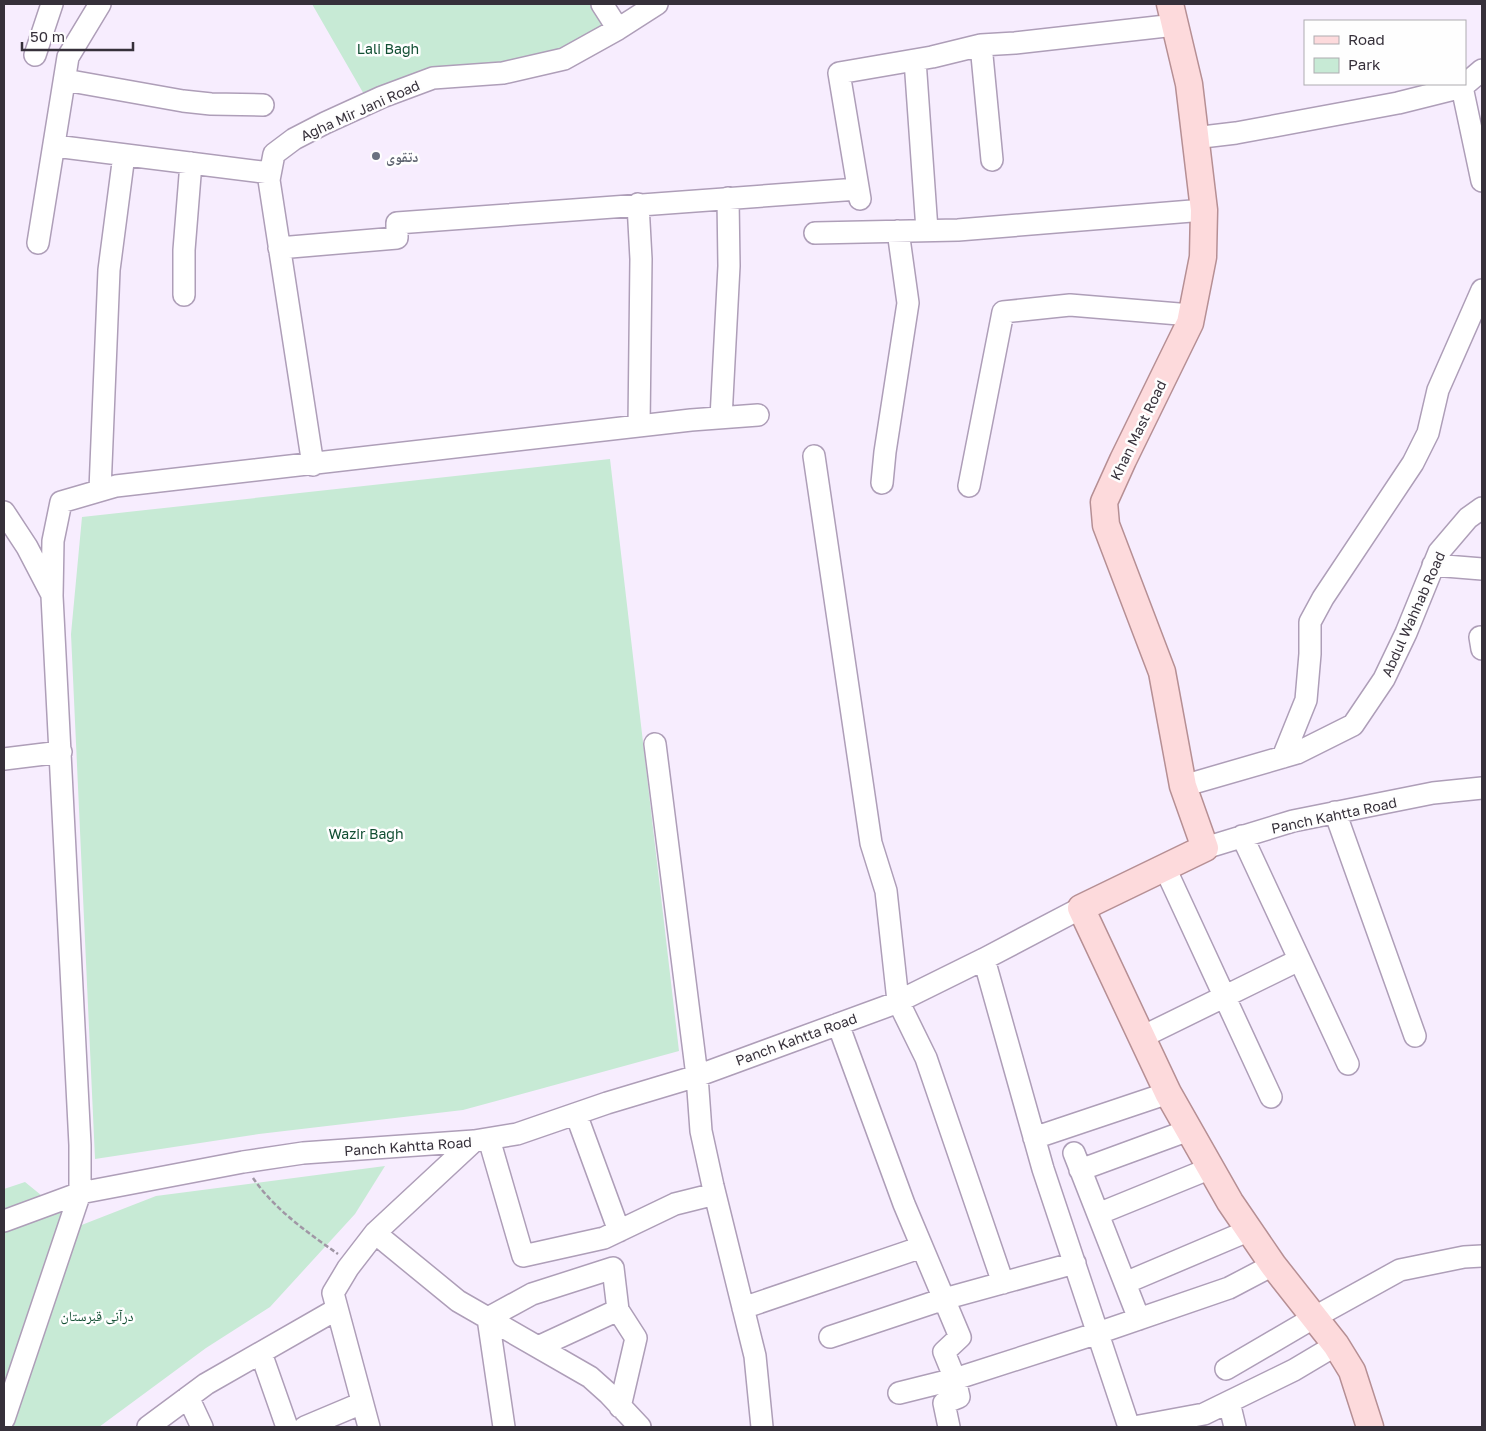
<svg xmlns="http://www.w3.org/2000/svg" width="1486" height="1431" viewBox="0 0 1486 1431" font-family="'Golos Text','Noto Naskh Arabic',sans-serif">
	<rect width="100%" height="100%" fill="#f7edfe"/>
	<path fill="#c7ead5" d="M312,4h290l16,25 -54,30 -195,44z
		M610,459l69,592 -216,59 -204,24 -164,25 -24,-525 11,-117z
		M385,1166l-30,48 -85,93 -64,41 -107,79h-95v-238l21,-7 54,44 77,-30z"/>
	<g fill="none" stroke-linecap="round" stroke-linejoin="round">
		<defs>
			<path id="minor" d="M602,4l16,25
				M981,45l11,115
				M35,55l17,-51
				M915,60l12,170
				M65,80l118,21 28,3 52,1
				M1462,87l20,94
				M1194,138l42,-5 162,-30 64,-16 20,-17
				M55,146l215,27
				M860,199l-21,-126 93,-16 49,-12 34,-2 160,-18
				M638,204l3,55 -2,167
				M815,233l143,-3 246,-20
				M38,243l30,-186 32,-53
				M279,248l118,-10v-15l461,-34
				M184,295v-45l7,-87
				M721,418l8,-152 -1,-68
				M814,456l57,387 15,48 12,110 28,57 77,225
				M313,465l-44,-285 5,-26 20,-15 31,-16 57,-26 51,-19 70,-5 61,-14 54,-30 39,-25
				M882,483l3,-31 23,-149 -10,-72
				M969,486l34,-174 67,-7 121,10
				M100,490l9,-220 15,-115
				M4,512l23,35 24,46
				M1433,565l49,4
				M1480,637l2,12
				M655,744l42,332 4,55 12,55 42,170 7,71
				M1283,757l23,-57 4,-46v-32l13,-24 90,-135 15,-30 10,-43 44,-100
				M4,759l57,-7
				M1183,786l114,-33 56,-28 31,-46 22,-46 33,-81 29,-34 14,-10
				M1335,812l80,224
				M1242,836l106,228
				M1205,848l88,-27 140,-28 49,-5
				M1165,868l106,229
				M984,959l59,210 86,258
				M838,1024l66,180 56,133 -16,15 11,27 4,18 -15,6 5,24
				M1142,1037l157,-77
				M576,1114l43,117
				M1034,1138l134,-45
				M489,1139l34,117 81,-18 71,-34 40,-10
				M1074,1153l65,166
				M1080,1170l109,-40
				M1098,1214l113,-46
				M4,1221l76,-28 163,-31 60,-9 171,-12 43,-7 90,-31 90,-27 196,-72 91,-45 97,-51
				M375,1233l83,68 132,76 19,17 31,33
				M1125,1283l125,-53
				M743,1308l179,-61
				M830,1337l114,-38 131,-36
				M538,1347l80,-37
				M261,1353l26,74
				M1226,1369l89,-52 85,-47 64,-13 18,-1
				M899,1393l56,-14 143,-46 131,-45 44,-23
				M188,1397l14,30
				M1229,1402l6,25
				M4,1419l76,-226v-48l-28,-549 1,-55 8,-39 55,-16 575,-66 67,-5
				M148,1427l58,-43 131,-75
				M305,1427l57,-24
				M369,1427l-36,-134 15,-25 27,-35 99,-92
				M504,1427l-16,-109 44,-24 81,-26 5,42 18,28 -16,69
				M1134,1427l70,-13 90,-44 42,-25"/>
			<path id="major" d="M1170,4l19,80 15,126 -1,47 -13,66 -67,137 -19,42 2,23 56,147 21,114 22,62 -124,60 87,185 62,109 43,63 63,80 16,26 18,56"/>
		</defs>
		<use href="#minor" stroke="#ae9eb8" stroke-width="24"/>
		<use href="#major" stroke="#b68f94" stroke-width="29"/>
		<path stroke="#a097a5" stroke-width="2.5" stroke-dasharray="5 2.5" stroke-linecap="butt" d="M253,1178c21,31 55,55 85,76"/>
		<use href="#minor" stroke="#fff" stroke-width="21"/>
		<use href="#major" stroke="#fddadc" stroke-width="26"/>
	</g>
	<circle fill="#6b7280" stroke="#fefefe" stroke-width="2" cx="376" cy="156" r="5"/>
	<g text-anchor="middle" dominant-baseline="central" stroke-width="5" stroke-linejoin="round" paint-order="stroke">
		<g font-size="14" fill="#124f33" stroke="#fefefe">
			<text x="388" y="48">Lali Bagh</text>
			<text x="366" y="833">Wazir Bagh</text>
			<text x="97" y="1315">درآنی قبرستان</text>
		</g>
		<g font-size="14" fill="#36303a" stroke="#fefefe">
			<text transform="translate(360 110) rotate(-24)">Agha Mir Jani Road</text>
			<text transform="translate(1138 430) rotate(-64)">Khan Mast Road</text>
			<text transform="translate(1413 614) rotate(-66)">Abdul Wahhab Road</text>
			<text transform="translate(1334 815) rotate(-12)">Panch Kahtta Road</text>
			<text transform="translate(796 1039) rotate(-20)">Panch Kahtta Road</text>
			<text transform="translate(408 1146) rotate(-4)">Panch Kahtta Road</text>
		</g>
		<g font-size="14" font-weight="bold" fill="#5b616d" stroke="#fefefe" text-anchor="start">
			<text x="386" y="156">دتقوى</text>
		</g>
	</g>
	<rect width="1486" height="1431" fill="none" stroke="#36303a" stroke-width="10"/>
	<rect x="1304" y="20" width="162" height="65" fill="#fefefe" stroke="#aeacb0"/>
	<rect x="1314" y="36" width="25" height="8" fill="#fddadc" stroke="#aeacb0"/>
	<text x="1348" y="45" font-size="15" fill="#36303a">Road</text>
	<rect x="1314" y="58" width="25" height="15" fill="#c7ead5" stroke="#aeacb0"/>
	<text x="1348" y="70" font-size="15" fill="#36303a">Park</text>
	<path d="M22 42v8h111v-8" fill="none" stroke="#36303a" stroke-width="2.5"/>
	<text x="30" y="42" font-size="15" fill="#36303a" stroke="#fefefe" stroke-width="4" paint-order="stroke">50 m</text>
</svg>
